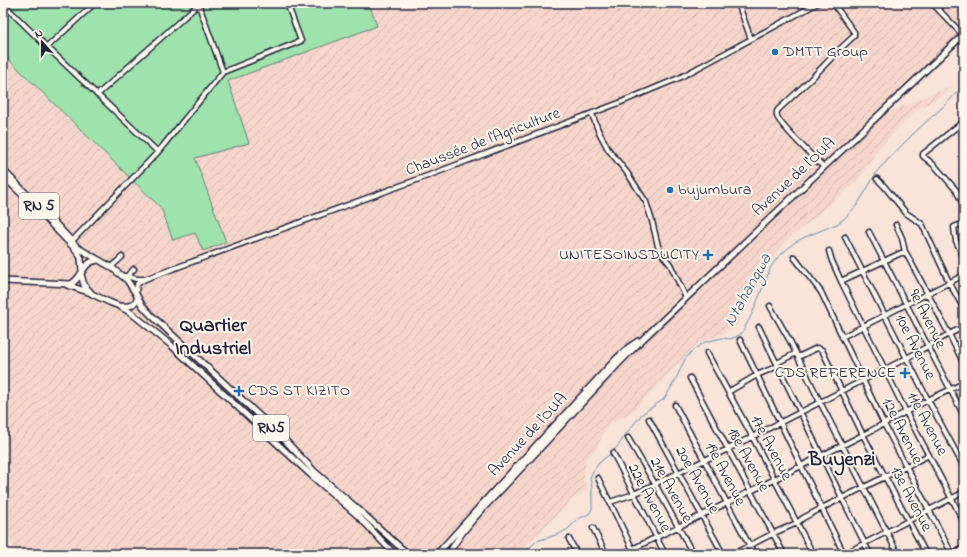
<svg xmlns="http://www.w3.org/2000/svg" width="967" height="557" viewBox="0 0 967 557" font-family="'Indie Flower',sans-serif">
	<defs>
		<pattern id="industrial-furrows" width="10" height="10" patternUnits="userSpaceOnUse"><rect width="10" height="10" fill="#f6d6cc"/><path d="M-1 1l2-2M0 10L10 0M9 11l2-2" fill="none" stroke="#d3b7b0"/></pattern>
	</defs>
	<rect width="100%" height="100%" fill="#f8e4d9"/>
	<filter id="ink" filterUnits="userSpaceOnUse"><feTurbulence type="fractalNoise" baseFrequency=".025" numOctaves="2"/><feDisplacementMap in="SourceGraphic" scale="8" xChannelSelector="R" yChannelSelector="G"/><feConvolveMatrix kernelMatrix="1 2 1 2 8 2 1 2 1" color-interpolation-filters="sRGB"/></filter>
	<g filter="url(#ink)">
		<path fill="url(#industrial-furrows)" d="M369,3h595v31l-85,82 75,-31 -16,13 -22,12 -37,38 -22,33 -73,62 -16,21 -11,28 -20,32 -12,9 -29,11 -54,58 -12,11 -20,10 -7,10 -6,15 -11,11 -2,18 4,12 -13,8 -55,53 6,4h-509l-14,-30v-470l158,154 12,32 22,-7 7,16 24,-7 -31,-85 54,-15 -21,-61 149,-55z"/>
		<path fill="#9ee2ad" stroke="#608274" d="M3,3h366l8,23 -149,55 21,62 -54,15 31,84 -23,9 -8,-18 -22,7 -12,-32 -158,-154z"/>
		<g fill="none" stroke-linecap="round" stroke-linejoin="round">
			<path stroke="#6490a9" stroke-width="1" d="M530,554l-3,-4 4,-4 6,-5 22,-7 9,-5 10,-10 11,-5 3,-5v-21l-2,-10 3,-7 6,-8 11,-9 8,-8 8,-12 16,-20 22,-15 11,-18 10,-22 8,-9 12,-8 17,-4 8,1 6,-2 6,-4 10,-19 19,-47 6,-9 17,-15 11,-6 32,-13 8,-6 12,-13 10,-16 10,-18 32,-33 18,-17 17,-15 17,-18 3,-2"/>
			<defs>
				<path id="minor" d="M198,3l25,69
					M738,3l13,36
					M932,3l31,32
					M3,4l44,43 111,105
					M47,47l48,-44
					M97,95l103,-92
					M592,114l6,16 10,19 20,25 18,28 6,19 6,25 3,7 9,11 16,34
					M964,121l-41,33v2l12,10 21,24 8,16
					M824,167c-9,-8 -45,-43 -47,-51 -1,-4 0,-6 3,-8l30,-28 29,-30 15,-14v-4l-21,-29
					M877,179l7,7 22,27 16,11 27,58 15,27
					M964,223l-10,4v1l2,13 8,17
					M896,225l6,13 3,14
					M869,232l95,184
					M845,237l83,163 36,67
					M72,241l86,-89 65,-80 78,-31 -14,-38
					M829,251l3,10 9,20 65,131 58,110
					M794,257l27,35 63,132 68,130
					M111,267l11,-10
					M122,276h5l9,3h8
					M127,276l7,-7
					M841,281l43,-20 17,-8h5l43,81 15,30
					M136,294l1,-10 8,-5 285,-104 189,-72 60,-25 139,-75
					M770,306l20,35 30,61 78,152
					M759,327l83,171 28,56
					M842,337l122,-62
					M740,340l104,214 120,-62
					M707,353l45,83 61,118
					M798,357l19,-9 5,2 41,85 63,119
					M777,363l19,-10
					M690,378l94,176
					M728,392l29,-17 21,-9
					M675,405l79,149
					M649,419l74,135
					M628,438l27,46 38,70
					M613,453l52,101
					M598,478l37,76
					M610,502l24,-8 94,-45 179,-91 42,-24 15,-7
					M593,528l13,26
					M569,539l8,15
					M622,554l105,-51 136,-68 65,-35 36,-17
					M733,554l41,-21 23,-10 6,-5 19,-10 107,-53
					M952,554l12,-6"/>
				<path id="major" d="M3,170l49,50 26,28 33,19 16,13 9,14 6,11 9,10 128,119 36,38 44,38 42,38 8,6
					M3,176l32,31 42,44 4,7 1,13
					M81,274l3,11 8,9 17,8 10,4 11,6 41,33 140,130 45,39 12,12 26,28
					M3,281l68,3c13,-7 10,-22 27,-24
					M67,285l24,8
					M123,306c7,1 11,-1 15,-8
					M437,554l56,-62 124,-134 12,-11 9,-6
					M449,554c13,-27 42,-53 62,-75 37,-39 73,-79 110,-118l22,-22 321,-305"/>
			</defs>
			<use href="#minor" stroke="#22223b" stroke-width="7"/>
			<use href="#major" stroke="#22223b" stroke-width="8"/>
			<use href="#minor" stroke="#fbf7ec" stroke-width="4"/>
			<use href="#major" stroke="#fbf7ec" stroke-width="5"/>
		</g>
	</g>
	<g fill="#1f6fb2" stroke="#fbf7ec" stroke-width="1.5">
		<circle cx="775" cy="52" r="4"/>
		<circle cx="670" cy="190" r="4"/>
		<path d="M706 249h4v4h4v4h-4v4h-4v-4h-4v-4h4z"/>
		<path d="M903 367h4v4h4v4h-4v4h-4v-4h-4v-4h4z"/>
		<path d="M237 385h4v4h4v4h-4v4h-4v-4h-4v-4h4z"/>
	</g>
	<g text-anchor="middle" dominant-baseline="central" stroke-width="4" stroke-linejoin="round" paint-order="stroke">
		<g fill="#fbf7ec" stroke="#636270" stroke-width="1">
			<rect x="19" y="193" width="40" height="26" rx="3"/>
			<rect x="253" y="415" width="36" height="26" rx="3"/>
		</g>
		<g font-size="15" font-weight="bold" fill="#22223b">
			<text x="39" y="206">RN 5</text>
			<text x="271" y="428">RN5</text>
		</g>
		<g font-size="16" fill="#22223b" stroke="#fbf7ec" text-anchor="start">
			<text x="783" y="52">DMTT Group</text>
			<text x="678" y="190">bujumbura</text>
			<text x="699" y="255" text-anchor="end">UNITESOINSDUCITY</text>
			<text x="896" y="373" text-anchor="end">CDS REFERENCE</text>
			<text x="248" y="391">CDS ST KIZITO</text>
		</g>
		<g font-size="16" fill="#22223b" stroke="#fbf7ec">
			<text transform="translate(483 142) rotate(-21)">Chaussée de l'Agriculture</text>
			<text transform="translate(794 177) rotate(-43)">Avenue de l'OUA</text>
			<text transform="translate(927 319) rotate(63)">9e Avenue</text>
			<text transform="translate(915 347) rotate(63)">10e Avenue</text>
			<text transform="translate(927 424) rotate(62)">11e Avenue</text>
			<text transform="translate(902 431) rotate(63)">12e Avenue</text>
			<text transform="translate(528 435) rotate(-47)">Avenue de l'OUA</text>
			<text transform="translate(771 448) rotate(62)">17e Avenue</text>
			<text transform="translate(748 460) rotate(61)">18e Avenue</text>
			<text transform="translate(725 474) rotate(62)">19e Avenue</text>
			<text transform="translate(697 480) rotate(61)">20e Avenue</text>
			<text transform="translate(671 490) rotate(61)">21e Avenue</text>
			<text transform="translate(649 498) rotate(62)">22e Avenue</text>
			<text transform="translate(911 499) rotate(62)">13e Avenue</text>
		</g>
		<g font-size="17" font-style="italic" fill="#435972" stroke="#fbf7ec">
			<text transform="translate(748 290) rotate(-61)">Ntahangwa</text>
		</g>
		<g font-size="20" font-weight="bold" fill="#22223b" stroke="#fbf7ec">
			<text x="213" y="326">Quartier<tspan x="213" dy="23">Industriel</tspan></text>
			<text x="842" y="460">Buyenzi</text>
		</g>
	</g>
	<rect width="967" height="557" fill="none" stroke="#fbf7ec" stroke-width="16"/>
	<rect x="8" y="8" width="951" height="541" fill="none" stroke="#22223b" stroke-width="1.5" filter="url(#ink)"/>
	<g transform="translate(42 42) rotate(339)" stroke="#fbf7ec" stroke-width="3" paint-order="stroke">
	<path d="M0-3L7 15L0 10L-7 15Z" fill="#22223b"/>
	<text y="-6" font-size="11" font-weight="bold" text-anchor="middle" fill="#22223b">N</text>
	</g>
</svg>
